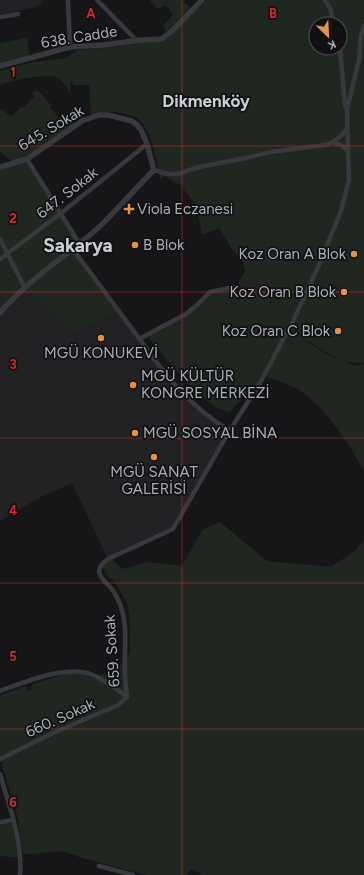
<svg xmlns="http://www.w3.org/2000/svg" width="364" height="875" viewBox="0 0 364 875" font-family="Figtree,sans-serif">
	<rect width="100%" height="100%" fill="#161618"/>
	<path fill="#222225" d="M0,0h44l-7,7 -37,7z
		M25,288l36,34 13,12 44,-22 39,52 38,40 35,26 -57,99 -65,30 -36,-76 -33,15 -39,23v-208z"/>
	<path fill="#202720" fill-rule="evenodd" d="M151,0h31l10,10 -25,25 -4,-10 10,-10 -7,-10 -9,4 -7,-8z
		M207,0h157v363c-23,2 -40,-13 -60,-24l-10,5 -10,-6 10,7 5,-4 5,-1 23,14 19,8 9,4 9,-2v107c-15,-28 -40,-66 -68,-83 -9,-5 -21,-8 -31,-12l-36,36c-27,-5 -64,-55 -81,-75l9,-7 31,-17 21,-18 18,-7 9,-1 9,-16 -2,-9 -11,-13 -13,-21 -17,7 -5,-28 -17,-23 -5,-1 -10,-7 -5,3c-3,-18 -8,-49 -23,-61 -3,-2 -8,-2 -12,-4 -12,-3 -22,-3 -34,1l-2,-30h-16l-1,-7 -2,6v9c-3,-5 -7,-12 -12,-15 -10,-6 -46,3 -58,6v-13l33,-9 33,-4 12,-8 26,-2 37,-5 22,-2 12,-10zM316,24h24v24h-24z
		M27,38l3,19 -30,8v-22z
		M36,90l3,1 12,14 -1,2 9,11 3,-2 1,1 10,-9v14l3,3 -49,34 52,84 -7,5 46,64 -44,22 -13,-12 -36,-34 -25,25v-146l13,-4 -12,-11 -1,1v-43l2,-1 9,8 10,-10 2,1 12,-12 -3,-2z
		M220,522l47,39 64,6 25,-17 8,-10v335h-161l-12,-6 -4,6h-40l-68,-18c-22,-11 -33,-2 -56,-3l-5,-35 -18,-61v-63l26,-9 2,5 5,-2 -1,-5 40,-12 22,5 16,-5 8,-4 12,-15v-22l-1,-18 -2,-10 -10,-18 -12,-12 -2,-7 8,-8 11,11 26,-7 34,4 20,-36z
		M13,820l7,38 -20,-2v-34z"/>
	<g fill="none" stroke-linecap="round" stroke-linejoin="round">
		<path stroke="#37393c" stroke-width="4.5" d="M68,0l2,47
			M97,0l39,40
			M325,0l5,8 4,16
			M0,17l18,-3
			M340,48l5,58
			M333,142l10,4 5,5
			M27,159l52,84
			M154,170l14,4h10l21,-7 47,-9 24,-6 55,-7c10,-3 17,-8 22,-17
			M0,239l25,49
			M72,248l95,128c17,19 40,43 63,54l-57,99 -65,30c-16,11 -7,19 3,29 4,5 8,13 10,19 7,21 3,44 4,65 0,8 1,17 2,25
			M0,259l60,-45 87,-70
			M139,339l47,-25 11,-9 13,-13 24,-5
			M230,430l30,-47 34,-64 25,-54 22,-54 8,-31 -2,-71 12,-49 2,-24 3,-11
			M0,691c25,-9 67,-27 93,-16 12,5 23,14 34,22
			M0,759l51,-25 67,-29 9,-8
			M0,774c9,32 23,67 20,101
			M0,822l13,-2
			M99,866l34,9"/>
		<path stroke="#37393c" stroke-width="5.5" d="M0,66l70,-19 33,-2 38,-5 21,-1 13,-11 27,-28
			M0,167l27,-8 55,-38 17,-6h9l24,6 5,4 4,5 6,14 7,26c-19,19 -37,40 -57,59 -32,28 -69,51 -97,84"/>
	</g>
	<path fill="none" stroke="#d62828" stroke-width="1" stroke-opacity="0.55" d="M182,0v875M0,146h364M0,292h364M0,438h364M0,583h364M0,729h364"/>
	<g fill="#e29344" stroke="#111113" stroke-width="1.5">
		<path d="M127 203h4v4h4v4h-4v4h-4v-4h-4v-4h4z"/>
		<circle cx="135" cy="245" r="4"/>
		<circle cx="354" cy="254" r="4"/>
		<circle cx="344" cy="292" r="4"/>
		<circle cx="338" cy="331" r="4"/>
		<circle cx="101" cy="338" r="4"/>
		<circle cx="133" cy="385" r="4"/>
		<circle cx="135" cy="433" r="4"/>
		<circle cx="154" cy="457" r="4"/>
	</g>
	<g text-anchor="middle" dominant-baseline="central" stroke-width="3.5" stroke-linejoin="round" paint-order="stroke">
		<g font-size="15" fill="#a9afb6" stroke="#111113">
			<text transform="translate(79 37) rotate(-9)">638. Cadde</text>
			<text transform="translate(51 128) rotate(-31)">645. Sokak</text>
			<text transform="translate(67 193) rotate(-38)">647. Sokak</text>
			<text transform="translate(112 651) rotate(-94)">659. Sokak</text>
			<text transform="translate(60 718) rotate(-24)">660. Sokak</text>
		</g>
		<g font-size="15" fill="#a9afb6" stroke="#111113" text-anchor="start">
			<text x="137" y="209">Viola Eczanesi</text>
			<text x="143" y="245">B Blok</text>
			<text x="346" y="254" text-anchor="end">Koz Oran A Blok</text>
			<text x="336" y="292" text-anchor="end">Koz Oran B Blok</text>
			<text x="330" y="331" text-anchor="end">Koz Oran C Blok</text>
			<text x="101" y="353" text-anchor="middle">MGÜ KONUKEVİ</text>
			<text x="141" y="376">MGÜ KÜLTÜR<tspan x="141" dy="17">KONGRE MERKEZİ</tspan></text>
			<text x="143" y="433">MGÜ SOSYAL BİNA</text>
			<text x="154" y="472" text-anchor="middle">MGÜ SANAT<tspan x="154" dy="17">GALERİSİ</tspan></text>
		</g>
		<g font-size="17" font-weight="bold" fill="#caced3" stroke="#111113">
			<text x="206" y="101">Dikmenköy</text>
		</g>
		<g font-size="19" font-weight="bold" fill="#caced3" stroke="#111113">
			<text x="78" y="245">Sakarya</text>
		</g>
	</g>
	<g font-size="13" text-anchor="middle" font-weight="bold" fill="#d62828" stroke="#111113" stroke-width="3.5" stroke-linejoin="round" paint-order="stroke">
		<text x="91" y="18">A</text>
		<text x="273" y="18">B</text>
		<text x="13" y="77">1</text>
		<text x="13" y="223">2</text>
		<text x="13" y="369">3</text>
		<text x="13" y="515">4</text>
		<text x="13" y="661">5</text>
		<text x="13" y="807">6</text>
	</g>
	<g transform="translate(328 36) rotate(156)"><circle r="19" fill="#111113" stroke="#4e5054"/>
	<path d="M0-3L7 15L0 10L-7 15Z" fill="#e29344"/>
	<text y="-6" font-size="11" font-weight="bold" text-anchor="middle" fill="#a9afb6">K</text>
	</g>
</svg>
